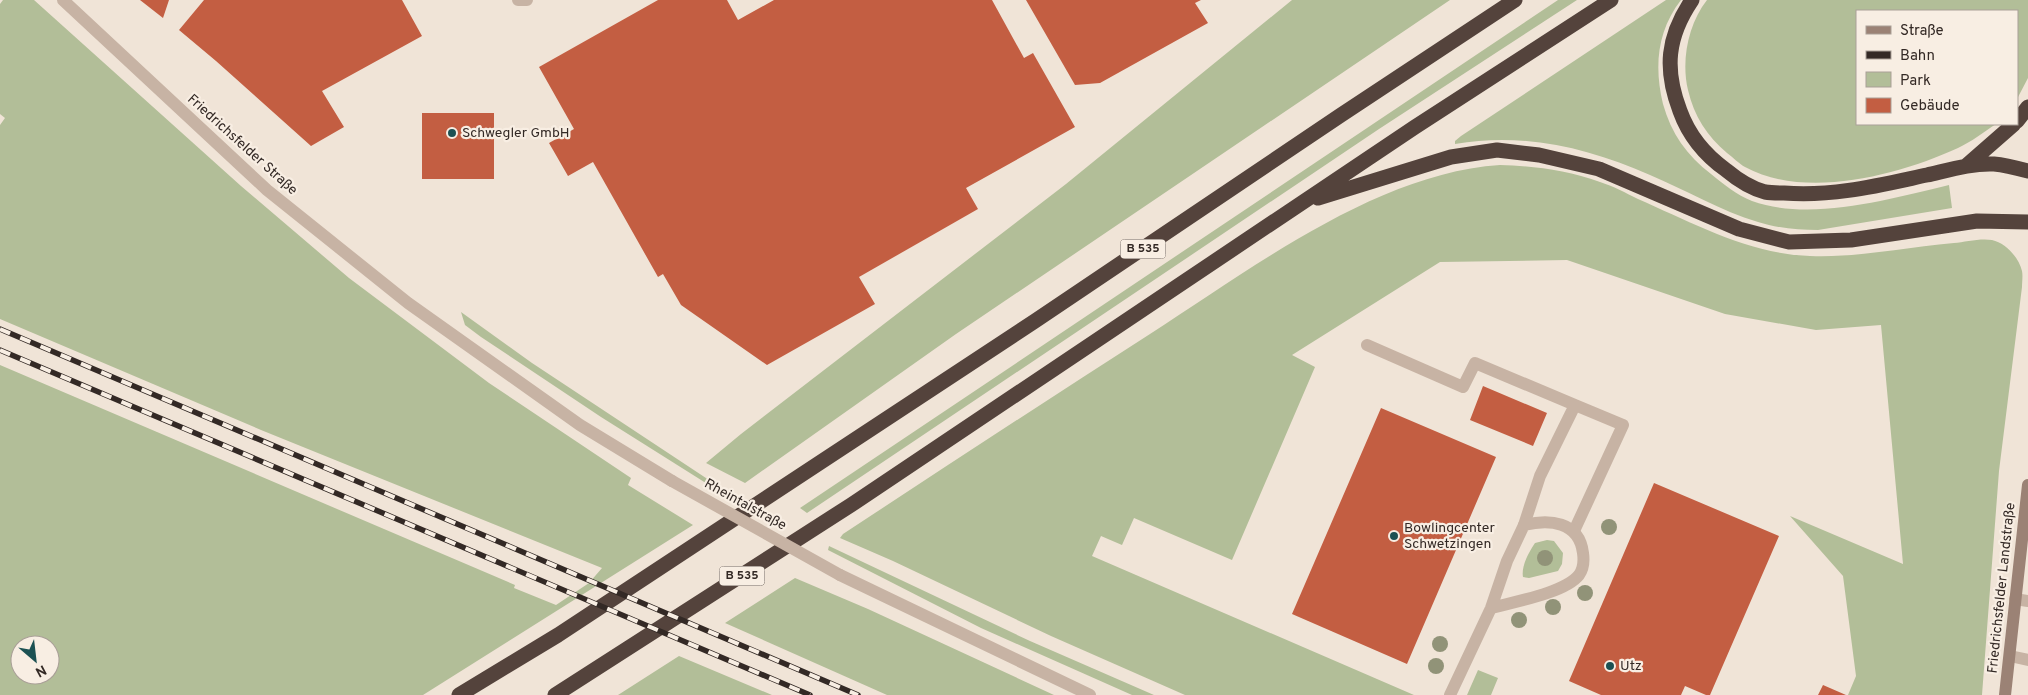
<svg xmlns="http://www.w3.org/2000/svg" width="2028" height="695" viewBox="0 0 2028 695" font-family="Overpass,sans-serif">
	<rect width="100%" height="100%" fill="#f0e4d7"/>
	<path fill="#b2be98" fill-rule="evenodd" d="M3,0h31l207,186 108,92 140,105 142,95 -3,7 65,40 -270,170h-423v-330l515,220 -1,3 42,17 33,-22 13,-15 -341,-138 -261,-111v-194l5,-7 -5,-4v-110zM20,645h30v30h-30z
		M1292,0h158l-494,334 -211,149 -39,-20 35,-29 325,-250z
		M1558,0h19l-198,129 -572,384 -7,-5z
		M1666,0h15c-24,31 -27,67 -18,104 8,29 24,52 48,70 12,10 26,21 41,27 59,21 138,-2 197,-16l3,23 -134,22c-20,0 -41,-2 -60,-8 -37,-11 -72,-32 -108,-47 -62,-27 -126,-43 -195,-31v-3l6,-5z
		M1707,0h321v78l-11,21v-88h-160v113h139c-12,8 -25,18 -38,24 -59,27 -152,52 -213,19 -6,-3 -12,-10 -18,-14 -20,-17 -33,-37 -39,-63 -7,-29 0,-66 19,-90z
		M1500,165c34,1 67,5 100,17 13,4 26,11 38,17 55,24 111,55 172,57 48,2 96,-9 144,-13 11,-1 26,-5 38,-3 14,3 27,18 30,31 1,5 0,11 0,16l-23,184 -17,224h-134l8,-19 -13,-100 -53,-60 113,48 -22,-239 -65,5 -91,-16 -158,-54 -127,2 -148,93 23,12 -83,193 -98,-42 -12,27 -21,-9 -9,20 322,139h-229l-134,-59 -158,-75 -53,-23 3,-4c102,-67 204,-134 307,-200 101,-65 227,-161 350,-169z
		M461,312l71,51 180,119 -3,3 -108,-68 -120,-80 -16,-12z
		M1547,540l7,1 9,12 -1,11 -4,7 -29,7 -6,-1c-2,-11 6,-25 12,-34z
		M829,546l201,95 124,54h-22l-151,-67 -153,-78z
		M795,578l73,31 186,86h-167l-162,-72z
		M679,656l93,39h-154z
		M1478,670l20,8 -7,17h-24z"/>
	<path fill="#c35e42" d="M140,0h29l-6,18z
		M204,0h198l20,36 -100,55 22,36 -33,19 -95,-85 -37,-31z
		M658,0h69l11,20 36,-20h218l32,58 9,-5 42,74 -109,61 12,21 -119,68 16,27 -108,61 -86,-60 -18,-31 -5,3 -65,-115 -25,14 -19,-33 25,-14 -35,-62z
		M1026,0h175l-6,3 13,20 -108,60 -25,2z
		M422,113h72v66h-72z
		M1483,386l64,27 -14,33 -63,-26z
		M1381,408l115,49 -89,207 -115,-50z
		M1654,483l125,53 -69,159h-4l-21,-9 -4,9h-80l-32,-14z
		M1823,685l23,10h-28z"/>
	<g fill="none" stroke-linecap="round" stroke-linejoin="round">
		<path stroke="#c7b3a4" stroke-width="12" d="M1367,345l96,42 12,-24 100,42 -35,71 -16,49
			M1574,531l49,-106 -48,-20"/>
		<path stroke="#c7b3a4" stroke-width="12" d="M63,0l204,190 141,113 172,122 92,56
			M518,0h9
			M840,575l250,120
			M2015,599l13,2
			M2010,656l18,4
			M1450,695l41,-87 16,-47 17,-36c25,-6 55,-4 59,28 1,7 1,15 -4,22 -14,18 -66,27 -88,33"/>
		<path stroke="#9b8275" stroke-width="12" d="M2005,695l23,-210"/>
		<path stroke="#54433c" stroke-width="15" d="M1692,0c-25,37 -28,69 -12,111 9,25 25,44 46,59 12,10 24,18 39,22 6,1 13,1 19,1 49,4 96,-8 143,-18 22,-5 45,-12 67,-11 12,1 23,4 34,7
			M2017,121l11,-14
			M1966,166l48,-42
			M1318,198l133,-41 46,-7 42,5 60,14 140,60 50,13 62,-2 126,-19 51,1
			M459,695l99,-60 477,-314 306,-206 174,-115
			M555,695l296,-190 564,-378 196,-127"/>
		<defs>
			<path id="rail" d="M0,329l858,366
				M0,350l810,345"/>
		</defs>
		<use href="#rail" stroke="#332925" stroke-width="5.5"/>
		<use href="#rail" stroke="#f8eee3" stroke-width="4" stroke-dasharray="11" stroke-linecap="butt"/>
		<path stroke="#c7b3a4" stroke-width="12" d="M672,481l168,94"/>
	</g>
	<g fill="#919378">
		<circle cx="1609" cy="527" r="8"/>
		<circle cx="1545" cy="558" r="8"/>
		<circle cx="1585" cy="593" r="8"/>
		<circle cx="1553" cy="607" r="8"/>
		<circle cx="1519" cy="620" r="8"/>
		<circle cx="1440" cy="644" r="8"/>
		<circle cx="1436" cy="666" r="8"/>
	</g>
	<g fill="#1c5153" stroke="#f8eee3" stroke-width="2">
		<circle cx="452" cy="133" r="5"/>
		<circle cx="1394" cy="536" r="5"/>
		<circle cx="1610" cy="666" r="5"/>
	</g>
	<g text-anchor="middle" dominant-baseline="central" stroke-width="4.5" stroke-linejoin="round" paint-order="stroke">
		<g fill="#f8eee3" stroke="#6e645e" stroke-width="1">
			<rect x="1120.5" y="239.5" width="45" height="19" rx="4"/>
			<rect x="719.5" y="566.5" width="45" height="19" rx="4"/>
		</g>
		<g font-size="12" font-weight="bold" fill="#332925">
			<text x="1143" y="249">B 535</text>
			<text x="742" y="576">B 535</text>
		</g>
		<g font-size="14" fill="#332925" stroke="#f8eee3" text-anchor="start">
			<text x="462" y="133">Schwegler GmbH</text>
			<text x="1404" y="528">Bowlingcenter<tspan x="1404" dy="16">Schwetzingen</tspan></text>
			<text x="1620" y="666">Utz</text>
		</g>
		<g font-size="14" fill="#332925" stroke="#f8eee3">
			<text transform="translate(242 145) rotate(42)">Friedrichsfelder Straße</text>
			<text transform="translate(745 505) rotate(29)">Rheintalstraße</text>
			<text transform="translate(2002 588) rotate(-84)">Friedrichsfelder Landstraße</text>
		</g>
	</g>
	<rect x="1856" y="10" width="162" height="115" fill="#f8eee3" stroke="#a99f97"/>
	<rect x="1866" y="26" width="25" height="8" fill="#9b8275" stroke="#a99f97"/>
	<text x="1900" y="35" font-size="15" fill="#332925">Straße</text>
	<rect x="1866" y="51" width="25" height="8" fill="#332925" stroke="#a99f97"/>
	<text x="1900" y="60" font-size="15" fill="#332925">Bahn</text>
	<rect x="1866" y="72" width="25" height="15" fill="#b2be98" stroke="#a99f97"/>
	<text x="1900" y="85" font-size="15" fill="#332925">Park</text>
	<rect x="1866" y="98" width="25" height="15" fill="#c35e42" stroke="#a99f97"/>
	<text x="1900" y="110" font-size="15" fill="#332925">Gebäude</text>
	<g transform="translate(35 660) rotate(152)"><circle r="24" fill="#f8eee3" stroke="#a99f97"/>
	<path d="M0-4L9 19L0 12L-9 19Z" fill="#1c5153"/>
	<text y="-8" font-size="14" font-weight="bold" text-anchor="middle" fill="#332925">N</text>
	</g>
</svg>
